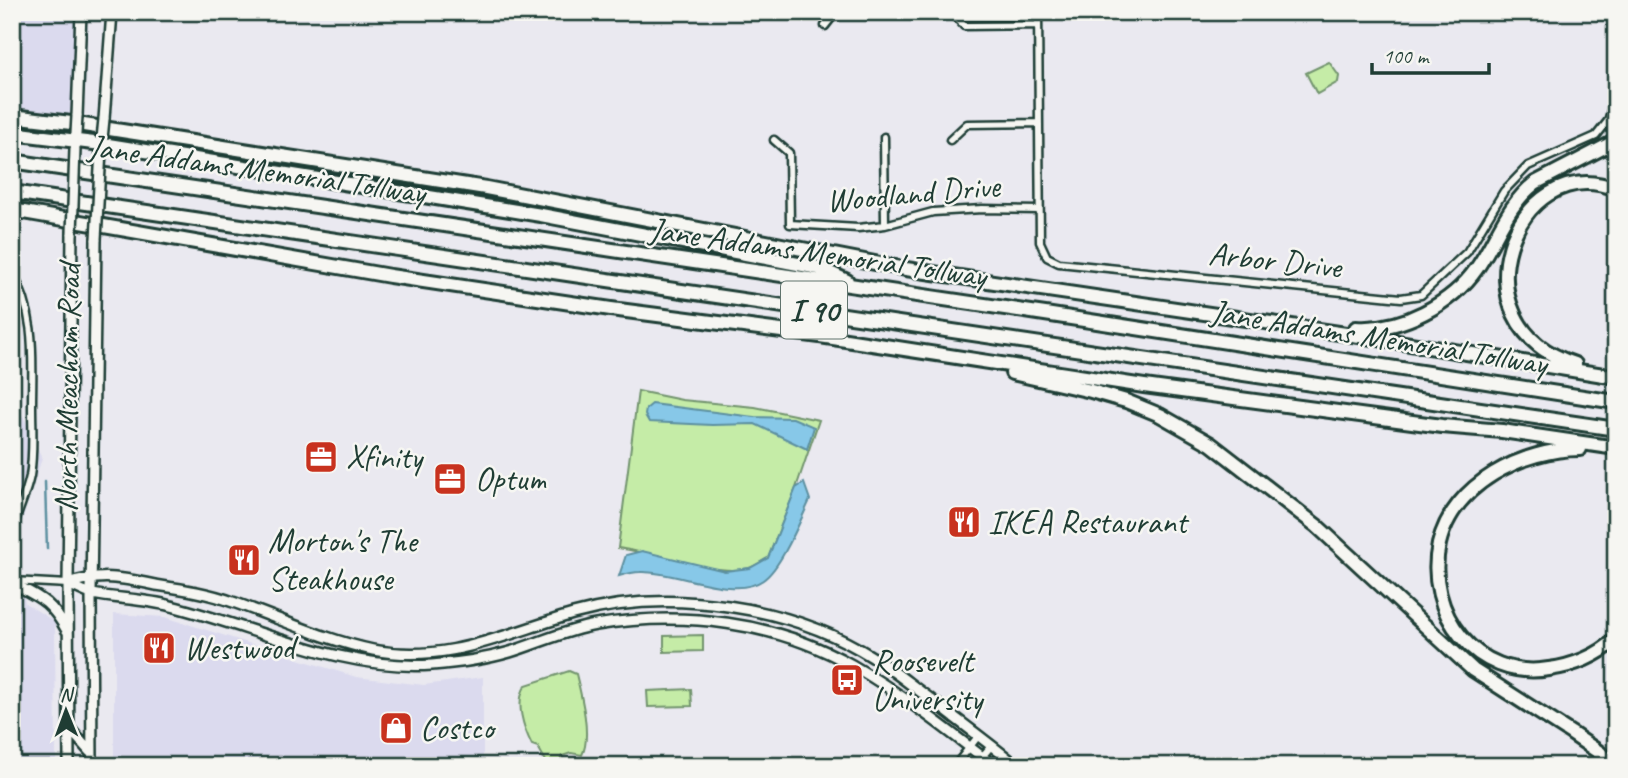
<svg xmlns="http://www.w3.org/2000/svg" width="1628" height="778" viewBox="0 0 1628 778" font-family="Caveat,sans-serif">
	<rect width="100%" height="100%" fill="#eae9f0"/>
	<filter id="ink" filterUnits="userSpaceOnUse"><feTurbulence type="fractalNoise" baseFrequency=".0143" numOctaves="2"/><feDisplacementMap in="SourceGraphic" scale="14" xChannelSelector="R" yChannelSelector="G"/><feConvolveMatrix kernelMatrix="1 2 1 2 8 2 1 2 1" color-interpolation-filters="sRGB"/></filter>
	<g filter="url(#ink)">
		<path fill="#dbdaee" d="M12,12h76l-6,105 -70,-6z
			M12,416h11l19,42 -26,82 9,63 30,19 1,144h-44z
			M114,614l51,3 191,60 68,8 59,-8v89h-369z"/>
		<path fill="#c5eca7" stroke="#72946e" stroke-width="2" d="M1329,62l10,14 -1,6 -21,12 -11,-21z
			M638,391l44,9 73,7 64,13 -23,68 -28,70c-6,3 -13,8 -19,10 -32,9 -95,-15 -131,-20z
			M703,635v16l-39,1v-16z
			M569,671l7,3c5,20 16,62 6,81l-11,-2 -9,3 -4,9 -11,-2 -9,-16 -6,-2c-8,-16 -18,-43 -6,-60z
			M691,689l1,17 -44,1 -1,-16z"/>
		<path fill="#87c8e8" stroke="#5d90a0" stroke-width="2" d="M652,404l102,13 39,1 21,9 -7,22 -52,-25 -43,1 -63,-3 -4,-7 1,-6z
			M804,483l6,17c-10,21 -29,68 -47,80 -29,21 -89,-10 -123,-8 -7,0 -14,2 -21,4l7,-21 16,-4 83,20 25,-3 18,-10 28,-70z"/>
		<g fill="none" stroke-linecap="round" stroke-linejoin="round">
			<path stroke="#5d90a0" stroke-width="2.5" d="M45,482l2,67"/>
			<defs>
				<path id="street" d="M952,12l12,14 74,-1
					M1038,12l2,230 7,15 12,6 342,35 20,-3 46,-43 37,-61 24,-25 68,-30 12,-15 5,-16 3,-46
					M825,26l11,-14
					M884,137l1,88
					M774,140l15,13 1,71 68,4 27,-3 48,-13 49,-3 57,1
					M950,140l17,-16 71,-1
					M12,273c25,41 20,88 20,133 0,24 2,46 -2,70 -4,20 -14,38 -18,57
					M12,581l56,3
					M955,766l24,-31
					M974,766l18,-21"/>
				<path id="secondary" d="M77,116l4,-104
					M104,119l8,-107
					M12,583c29,15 39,18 55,48
					M68,584c33,-11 55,-6 88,1 26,4 53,8 77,17 46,16 92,38 140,48 75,14 131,-16 200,-36 95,-27 218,-9 301,44 19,12 37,27 55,40 30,23 59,44 88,68
					M68,584c8,3 16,8 24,10 26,5 53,5 79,12 85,21 171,65 261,59 26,-2 54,-6 78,-13 29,-9 56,-22 86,-27 87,-14 178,-4 256,40 50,29 97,66 142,101
					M69,728l23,26
					M69,766l-1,-182 4,-351
					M92,766l-1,-172 5,-355"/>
				<path id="highway" d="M12,116l59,7 415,65 420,81 467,69 243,39
					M12,133l90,11 439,71 278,53 28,13
					M12,161l1033,153 571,88
					M12,192l1604,237
					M12,210l378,66 221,33 209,27 324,50 298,40 60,5 114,17
					M1356,328c45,3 96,-24 121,-60 20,-29 29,-62 58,-85l81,-42
					M1575,364c-125,-39 -61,-215 41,-175
					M1012,373l79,18 35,10 34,14 51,29 106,82 156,144 98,63 29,20 11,13
					M1580,449c-56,0 -127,34 -141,95 -15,68 37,137 110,125 24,-3 49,-13 67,-30"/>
			</defs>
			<use href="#street" stroke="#1f3d34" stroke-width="11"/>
			<use href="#secondary" stroke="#1f3d34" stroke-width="14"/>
			<use href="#highway" stroke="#1f3d34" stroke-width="18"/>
			<use href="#street" stroke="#f6f6f2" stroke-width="6"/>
			<use href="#secondary" stroke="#f6f6f2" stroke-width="9"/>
			<use href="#highway" stroke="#f6f6f2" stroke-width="12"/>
			<defs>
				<path id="secondary-bridge" d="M76,134l1,-18
					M102,139l2,-20
					M72,233l3,-84
					M96,239l5,-88"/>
			</defs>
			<use href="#secondary-bridge" stroke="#1f3d34" stroke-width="14" stroke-linecap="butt"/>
			<use href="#secondary-bridge" stroke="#f6f6f2" stroke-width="9"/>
		</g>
	</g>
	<defs>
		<symbol id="office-square" viewBox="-11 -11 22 22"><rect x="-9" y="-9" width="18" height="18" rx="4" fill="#c8321e" stroke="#f6f6f2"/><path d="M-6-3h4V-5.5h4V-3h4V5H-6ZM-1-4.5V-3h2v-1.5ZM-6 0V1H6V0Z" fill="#fff"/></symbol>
		<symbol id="restaurant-square" viewBox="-11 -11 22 22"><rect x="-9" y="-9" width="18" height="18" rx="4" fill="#c8321e" stroke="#f6f6f2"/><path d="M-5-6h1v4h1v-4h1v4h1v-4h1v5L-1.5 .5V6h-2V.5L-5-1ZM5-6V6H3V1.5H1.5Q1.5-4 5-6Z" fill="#fff"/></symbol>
		<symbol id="bus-square" viewBox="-11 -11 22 22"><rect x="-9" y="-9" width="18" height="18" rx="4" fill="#c8321e" stroke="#f6f6f2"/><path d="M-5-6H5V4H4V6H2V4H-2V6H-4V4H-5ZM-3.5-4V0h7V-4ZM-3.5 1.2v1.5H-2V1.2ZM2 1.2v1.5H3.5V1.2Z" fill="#fff"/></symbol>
		<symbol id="shop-square" viewBox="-11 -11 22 22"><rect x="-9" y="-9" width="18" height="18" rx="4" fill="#c8321e" stroke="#f6f6f2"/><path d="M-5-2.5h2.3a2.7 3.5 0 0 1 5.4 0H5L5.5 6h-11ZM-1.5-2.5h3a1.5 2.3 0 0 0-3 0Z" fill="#fff"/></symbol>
	</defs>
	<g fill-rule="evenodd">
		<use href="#office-square" x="302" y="438" width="38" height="38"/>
		<use href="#office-square" x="431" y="460" width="38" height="38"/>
		<use href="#restaurant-square" x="945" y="503" width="38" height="38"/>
		<use href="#restaurant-square" x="225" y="541" width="38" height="38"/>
		<use href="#restaurant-square" x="140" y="629" width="38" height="38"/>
		<use href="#bus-square" x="828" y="661" width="38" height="38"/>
		<use href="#shop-square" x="377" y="709" width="38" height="38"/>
	</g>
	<g text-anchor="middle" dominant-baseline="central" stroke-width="5" stroke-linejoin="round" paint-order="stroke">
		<rect fill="#f6f6f2" stroke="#60746d" stroke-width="2" x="781" y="281.5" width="66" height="57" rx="5"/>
		<g font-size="32" font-weight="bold" fill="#1f3d34">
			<text x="814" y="310">I 90</text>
		</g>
		<g font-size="33" fill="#1f3d34" stroke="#f6f6f2">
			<text transform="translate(257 169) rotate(8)">Jane Addams Memorial Tollway</text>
			<text transform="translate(913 193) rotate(-5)">Woodland Drive</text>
			<text transform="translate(818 252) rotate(8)">Jane Addams Memorial Tollway</text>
			<text transform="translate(1275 260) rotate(6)">Arbor Drive</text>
			<text transform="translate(1379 337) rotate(9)">Jane Addams Memorial Tollway</text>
			<text transform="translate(67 388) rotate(-89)">North Meacham Road</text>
		</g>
		<g font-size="33" fill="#1f3d34" stroke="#f6f6f2" text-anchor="start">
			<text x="346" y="457">Xfinity</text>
			<text x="475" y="479">Optum</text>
			<text x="988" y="522">IKEA Restaurant</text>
			<text x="268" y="541">Morton's The<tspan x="268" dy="38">Steakhouse</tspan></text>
			<text x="184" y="648">Westwood</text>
			<text x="872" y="661">Roosevelt<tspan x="872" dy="38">University</tspan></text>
			<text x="420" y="728">Costco</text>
		</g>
	</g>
	<rect width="1628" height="778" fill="none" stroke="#f6f6f2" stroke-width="42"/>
	<rect x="21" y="21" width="1586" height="736" fill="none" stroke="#1f3d34" stroke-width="2.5" filter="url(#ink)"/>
	<g transform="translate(66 711) rotate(359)" stroke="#f6f6f2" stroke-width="5" paint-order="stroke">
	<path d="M0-5L12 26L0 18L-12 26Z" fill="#1f3d34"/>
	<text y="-10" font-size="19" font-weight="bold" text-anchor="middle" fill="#1f3d34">N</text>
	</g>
	<path d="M1372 63v10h117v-10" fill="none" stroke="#1f3d34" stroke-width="3.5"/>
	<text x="1383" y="63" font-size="21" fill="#1f3d34" stroke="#f6f6f2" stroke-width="5" paint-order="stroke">100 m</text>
</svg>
